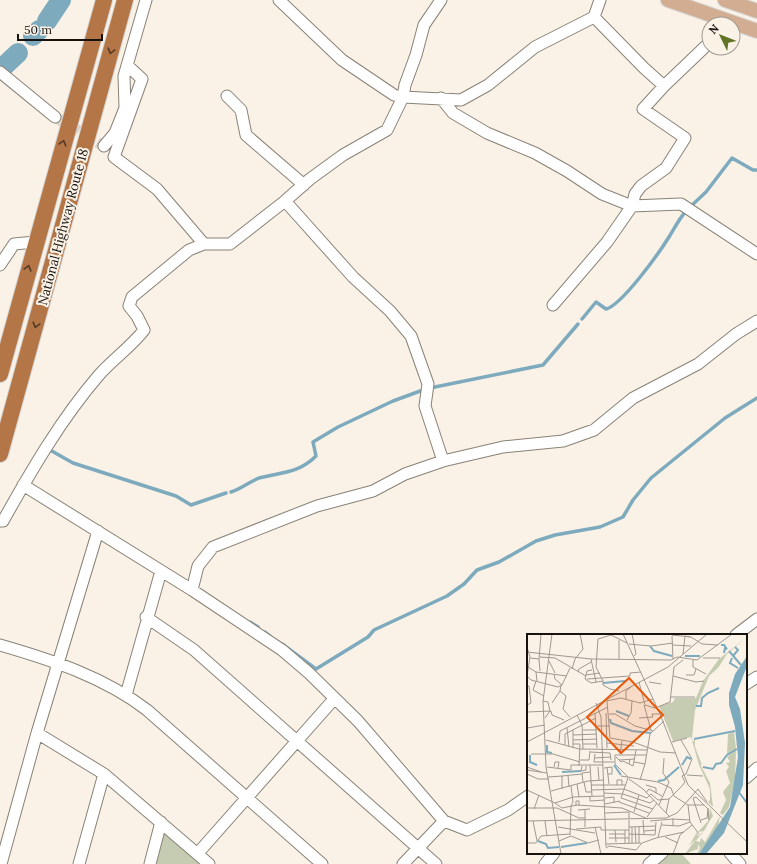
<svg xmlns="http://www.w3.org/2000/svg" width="757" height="864" viewBox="0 0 757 864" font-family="Lora,serif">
	<rect width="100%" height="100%" fill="#faf2e7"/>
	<path fill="#c6ccb1" d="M163,832l37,32h-45z
		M670,853h11l10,11h-34z"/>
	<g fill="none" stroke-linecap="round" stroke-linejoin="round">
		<path stroke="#7eaabe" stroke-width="3.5" d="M690,207l16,-15 26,-34 21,12h4
			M582,319l14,-17 10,7c16,-4 53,-56 63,-72 5,-8 10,-18 17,-26
			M430,388l113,-23 35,-41
			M48,453l2,-3 23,13 103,33 15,9 35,-12
			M231,492c10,-3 18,-10 28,-14 22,-6 39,-4 57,-22l-3,-14 25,-15 55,-26 30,-11
			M250,622l8,5
			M265,632l5,4
			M282,644l34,25 52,-32 6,-7 73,-34 17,-12 13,-14 22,-8 37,-21 19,-6 45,-8 23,-10 10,-17 18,-22 74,-60 32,-20"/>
		<path stroke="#7eaabe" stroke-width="20" d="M47,21l14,-21
			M33,36l6,-6
			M1,69l17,-16"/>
		<path stroke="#d8d1c7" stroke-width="11" stroke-dasharray="11 5.5" stroke-linecap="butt" d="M55,117l49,29"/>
		<defs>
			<path id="minor" d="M279,0l63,60 52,35 9,2 58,3 27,-15 47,-38 59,-30 6,-17
				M594,17l50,51 20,18
				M128,66l14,13 -28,78 43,32 47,55
				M0,72l55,45
				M227,96l14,14 5,25 58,50
				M441,98l12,15 34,20 48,20 32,18 35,23 30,12 49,-2 76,50
				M104,146l11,-13 10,-25 -1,-32 22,-76
				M285,201l68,76 37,34 21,25 17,48 -3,22 18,55
				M0,265l14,-21 21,-2
				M553,305l54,-63 25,-36 3,-12 6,-8 25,-18 19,-30 -42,-29 21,-23 45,-43
				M23,485l169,105 90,60 27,23 49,48 86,100 23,9 41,-20 20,-14
				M0,521h3c28,-50 58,-102 96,-146 14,-16 32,-28 45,-45l-7,-14 -8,-10 3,-9 57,-47 15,-6h26l55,-43 25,-22 33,-24 44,-25 16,-33 2,-12 11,-30 8,-30 17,-25
				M192,590l6,-24 15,-19 104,-41 56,-15 32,-17 38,-13 60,-14 60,-6 31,-11 39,-32 65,-34 38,-30 21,-13
				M146,617l48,33 242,214
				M736,635l21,-16
				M0,645c52,15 104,32 147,65l175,154
				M746,684l11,-7
				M126,695l35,-124
				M37,733l67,41 105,90
				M746,778l11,-10
				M198,853l136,-154
				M730,853l10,11
				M1,864l36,-131 61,-202
				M79,864l25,-90
				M150,864l11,-42
				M403,864l41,-43
				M545,864l9,-11
				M649,864l13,-11"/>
			<path id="major" d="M668,0l89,31
				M725,0l32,11"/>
			<path id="highway" d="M0,374l104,-374
				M0,454l125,-454"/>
		</defs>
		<use href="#minor" stroke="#898277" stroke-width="13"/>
		<use href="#major" stroke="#d5d5d4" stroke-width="16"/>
		<use href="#highway" stroke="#d5d5d4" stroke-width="18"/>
		<use href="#minor" stroke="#fff" stroke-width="11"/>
		<use href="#major" stroke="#d2ad91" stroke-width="14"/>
		<use href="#highway" stroke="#b47647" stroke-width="16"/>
	</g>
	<defs><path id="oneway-chevron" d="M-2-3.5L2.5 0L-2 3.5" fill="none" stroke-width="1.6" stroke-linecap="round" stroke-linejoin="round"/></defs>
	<g stroke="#553b25">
		<use href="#oneway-chevron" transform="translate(111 51) rotate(105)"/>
		<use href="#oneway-chevron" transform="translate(63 143) rotate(-74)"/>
		<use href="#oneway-chevron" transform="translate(28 268) rotate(-75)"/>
		<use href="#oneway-chevron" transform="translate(36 325) rotate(105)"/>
	</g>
	<g text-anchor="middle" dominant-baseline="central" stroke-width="4" stroke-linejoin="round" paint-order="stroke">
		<g font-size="13" fill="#16130f" stroke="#faf2e7">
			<text transform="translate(63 227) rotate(-75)">National Highway Route 18</text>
		</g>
	</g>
	<g transform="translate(527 634)">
		<rect width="220" height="220" fill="#faf2e7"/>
		<path d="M220,3l-20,17 -9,14 -9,8 -14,34 -3,29 1,3 2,-3v10v-2l7,18 -2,-1 10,19 3,24 -5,-5 2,-2v-11l-11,-24 -8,-28 -18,4 -14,-35 14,-4 2,-4h21l7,-17 16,-22zM207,98l2,17 -9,5 1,-20zM209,116l-1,29 -6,28 -6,8 -3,-2 6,-13 -3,-8 7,-9 -4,-12 3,-4 -3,-4 4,-1 -3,-5zM180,174l2,9 1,-9 3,8 -4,6 -5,9 -6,7 -2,3 4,1 1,-4 4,4 15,-26 -2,11 -19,27h-2l3,-6 -2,-4v5l-13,5 12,-16 -8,8 8,-14 1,4 6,-5 -6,1 10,-11z" fill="#c6ccb1"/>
		<path d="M220,22v10l-12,31 5,12 5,34 -2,42 -19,48 -18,21h-7l31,-47 8,-50 -3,-30 -6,-22v-12l6,-19z" fill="#7eaabe"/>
		<path fill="none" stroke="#7eaabe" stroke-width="2" d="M194,11h3l3,4 -2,-1 -1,5M123,12l4,5 18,5M202,17l12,14M158,22h15M206,22l5,-6 -3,-3M205,24l-2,5 8,5M76,49l22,-2M169,72h5l1,-8 6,-5 11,-5M89,77l13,5M83,85l1,4 21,8 19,2M167,105l41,-8M20,111v7l5,1M3,121v7l7,3M87,131l7,10M155,131l5,-8 4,2M176,133l10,2 3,-5 5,-1 6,-8 10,-6M35,138l19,-1M131,147l6,-1 15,-13M211,157l9,12M11,207l8,3 2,4 11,-1M34,213l26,-4"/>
		<path fill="none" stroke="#9f9991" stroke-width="1" d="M25,0l-9,67 3,66 15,87M96,0l37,80 28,71 59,57M105,0l4,20 -2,2M145,1l19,2 11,7 16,1M145,2l1,23M102,10l22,2 22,-3M146,11l18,1M0,13l3,10 -3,19 4,4 27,7 4,-2 -7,-6 -1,-5M0,18l64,7 80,1 6,-3 20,3 35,-26M156,20l2,-18 5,1M13,23l15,1 31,18M3,24l9,1 1,12M176,24h17M12,25l2,-25M64,25l5,23M92,25v-19M166,26v7l13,7M22,27l6,12M1,33l8,5 1,9M45,35l3,-10 8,-10 -3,-15M65,36l-5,1 -2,8 6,4 12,-2 -7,-14 2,-28 13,-4 16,8M9,38l31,4M51,38l1,-3 12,-7M59,41l14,-2M159,41h8l2,-6M146,42l23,6 8,-1M60,45l43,-3v-3l11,-1M9,47l-3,9 11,6M76,47v4l7,4 9,2M112,48l6,23 10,3 15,-6 4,-35 9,-7M122,48l12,2M34,51l-1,6 6,5 -3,13 7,8M35,51l8,-17M0,52h2l2,17 -4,2M144,63h24M99,65v-8l5,-4M16,67l5,1 2,9 -5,7M79,67l15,-3 19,5 13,-4M80,67l3,37 23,4 27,10 16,1M25,69l8,-12M69,69l5,14 5,130M117,71l7,25M0,78l24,-1 1,4 12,5M68,79l2,35M79,79l1,35M82,80h6l20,12 18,5M50,81l5,10 1,24M112,84l14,-1 -1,-3h8M100,86l4,-7 1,-12M70,92h13M0,94l18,-3M40,94l2,19M46,96v18M56,96h14M46,101l24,-1M19,106l33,9 68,1M46,106l24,-1M0,108l141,-75 39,-33M32,108l1,-11 48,-24M145,108l15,-4M80,109l27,3M46,110h7l-1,22M56,110h14M38,111v-11l31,-16M63,118l20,1 1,7M4,120h22l27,8M68,120l-1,8h20M93,120l2,-13M89,123l5,5 2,-1 6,3M67,124l17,-1M103,125l-1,5 4,2 3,-16M53,126h9l1,-9M92,126l16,-1M107,128l11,2 5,-30 14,-13M63,131l2,31M55,132l-1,5 5,-1v-4M0,133l14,5M20,133l24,3v-5h32M27,133l1,-5h4l-1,6M71,133l1,13M80,133l2,17M77,134l8,-1v7h-4M0,136l20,3M0,140l11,5h11M41,141l1,12M160,141l16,1M94,142l37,6 13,6 3,8 14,9 2,17 9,12M21,143l14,-1M101,143l-13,-13v-9h31M102,145l14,10 27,28M113,146l5,-16M56,148l-1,-9 8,-1M57,148l2,10h6M50,150l2,13M64,151h35M90,151v-5h5v5M119,151l10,3v5M35,155v-13l20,-2M0,156l28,13 18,-6 31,-1M64,156l33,-1 23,9 4,-4 7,6 11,-1 13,-13 3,-4 -3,-6 4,-2 6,-15 -11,-19M24,157l37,-10 16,-1M77,159l19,1 27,9 4,-3M119,159l3,-4 13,7M63,162v5l15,-1M78,164l9,-1v6M94,164l32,11M94,164l7,-20M166,164l3,-1 12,12 -1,9 -6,2M166,164l8,25M92,168l30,11M28,169l7,5 15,-3 45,3 26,11M78,170l15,-3M132,171l10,-23 -6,-9 1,-15M161,171h16M44,172l2,-4 -2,-16M49,172v-5h3v5M0,174h30l22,10h6M181,174l1,12M7,175l5,-14M51,176l12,-1M58,176v17M107,178l5,-17M78,179l24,-1v7M139,179l3,-14M120,183l10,-14M145,185l18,1M102,186v23M116,186l1,14M0,187l139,-3 11,-5 21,-24 9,13M6,187l4,20M18,187l2,15M123,187l23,-2v7M135,191l17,1 11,-4M31,193l37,6M68,193l6,27M102,193l27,-1M105,193v16M108,193l1,16M112,193v16M49,195l25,-2v3h28M88,196l1,12M98,196v13M117,197l12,-1M82,200h16M102,200l26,1 1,-13M43,201l1,-29M131,203l4,-15M138,203l13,6M82,204h20M32,207l12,-5 17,7 11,-3M0,209h9l5,-7 29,-2M79,210l35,-1M79,214l3,-2 27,4 6,-7 14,-5 28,-6M146,220l7,-19 12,-10"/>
		<path fill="#e8590c" fill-opacity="0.15" stroke="#e8590c" stroke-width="2" d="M102,44l34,37 -42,38 -34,-36z"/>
		<rect width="220" height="220" fill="none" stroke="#16130f" stroke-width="2"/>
	</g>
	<g transform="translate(721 36) rotate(313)"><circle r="19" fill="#faf2e7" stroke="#9f9991"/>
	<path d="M0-3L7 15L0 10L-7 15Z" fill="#617423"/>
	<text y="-6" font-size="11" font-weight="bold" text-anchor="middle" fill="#16130f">N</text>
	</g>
	<path d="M18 34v6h84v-6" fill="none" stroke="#16130f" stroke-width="2"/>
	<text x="24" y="34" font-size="12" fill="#16130f" stroke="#faf2e7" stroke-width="3" paint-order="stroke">50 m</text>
</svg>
